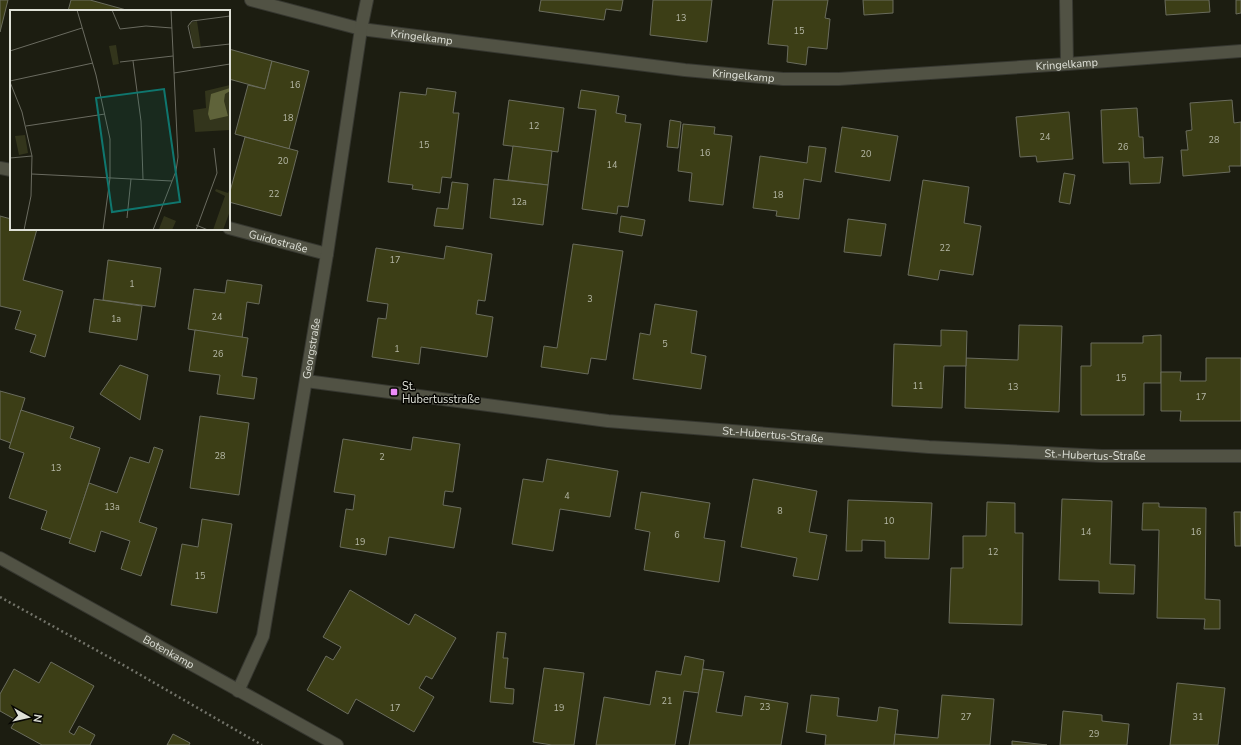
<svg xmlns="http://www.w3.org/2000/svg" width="1241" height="745" font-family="'Nunito Sans',sans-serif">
<rect width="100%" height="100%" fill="#1c1d11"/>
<!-- building -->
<g fill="#3c3e16" stroke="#6a6c5d">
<path d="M0,0H8L0,32Z"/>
<path d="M71,0H90L130,11H68Z"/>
<path d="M541,0H623L621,11L606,9L604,20L539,11Z"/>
<path d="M653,0H712L707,42L650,35Z"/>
<path d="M773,0H828L825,18L830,19L827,49L808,47L806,65L787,62L788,46L768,44Z"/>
<path d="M863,0H893V13L864,15Z"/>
<path d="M1165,0H1209L1210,12L1166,15Z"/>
<path d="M1236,0H1241V13L1236,14Z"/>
<path d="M229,49L272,61L265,89L229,79Z"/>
<path d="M272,61L309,71L289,149L235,134L248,85L265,89Z"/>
<path d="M427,88L456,92L453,113H459L451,178L442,177L440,193L412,189L413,185L388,182L400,92L426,95Z"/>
<path d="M581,90L619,96L616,113L626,115L625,122L641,124L628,207L618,206L617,214L582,209L596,110L578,108Z"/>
<path d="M509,100L564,108L558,152L503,145Z"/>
<path d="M1232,100L1234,123L1241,122V166H1229L1230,172L1183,176L1181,150H1188L1186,131L1192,130L1190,103Z"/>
<path d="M1137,108L1139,137H1143L1144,158L1163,157L1160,183L1130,184L1129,162L1103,163L1101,110Z"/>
<path d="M1069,112L1073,159L1037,162L1036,156L1020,157L1016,117Z"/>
<path d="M670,120L681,122L678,148L667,147Z"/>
<path d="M683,124L715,127L714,134L732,136L723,205L689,201L692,173L678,171Z"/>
<path d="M842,127L898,136L890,181L835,172Z"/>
<path d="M245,137L298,151L281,216L229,202V195Z"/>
<path d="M513,146L552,151L548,185L508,180Z"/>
<path d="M809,146L826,148L821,182L804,179L799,219L776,216L777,211L753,208L760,156L807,163Z"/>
<path d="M1064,173L1075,175L1070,204L1059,202Z"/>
<path d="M494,179L548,185L543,225L490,218Z"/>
<path d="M923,180L969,187L964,223L981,226L973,275L940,270L938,280L908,275Z"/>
<path d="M452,182L468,184L463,229L434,226L437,208L448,209Z"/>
<path d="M0,216L11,219V229H37L23,280L63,291L45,357L30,352L36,335L15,329L21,311L0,306Z"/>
<path d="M621,216L645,220L642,236L619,232Z"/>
<path d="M848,219L886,224L881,256L844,252Z"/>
<path d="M573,244L623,251L606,360L591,358L588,374L541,367L544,346L557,348Z"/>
<path d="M446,246L492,254L485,301L478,300L476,314L493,317L487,357L421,347L419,364L372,357L378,318L386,319L388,304L367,301L376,248L444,259Z"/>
<path d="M108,260L161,268L155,307L103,300Z"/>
<path d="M227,280L262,285L259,304L247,302L242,338L188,329L194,289L225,293Z"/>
<path d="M94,299L142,306L137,340L89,332Z"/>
<path d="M655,304L697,311L691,353L706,356L701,389L633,379L640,333L650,335Z"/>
<path d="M1019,325L1062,326L1059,412L965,408L966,358L1018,360Z"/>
<path d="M195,330L248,338L242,376L257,378L254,399L217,394L220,375L189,371Z"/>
<path d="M941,330L967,331L966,366H944L942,408L892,406L894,344L941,346Z"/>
<path d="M1161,335V383H1144V415H1081V366H1091V343H1143V336Z"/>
<path d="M1206,358H1241V421H1180L1181,411H1161V372H1181L1180,381H1206Z"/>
<path d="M120,365L148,375L140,420L100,394Z"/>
<path d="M0,391L25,398L11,443L0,439Z"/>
<path d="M21,410L74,427L70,438L100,448L71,539L41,529L47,511L9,498L24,453L9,448Z"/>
<path d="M200,416L249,423L239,495L190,488Z"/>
<path d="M413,437L460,444L453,492L445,491L443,505L461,508L454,548L389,537L386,555L340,547L346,509L353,510L355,495L334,492L343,439L411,450Z"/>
<path d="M154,447L163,450L139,522L157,528L141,576L121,569L130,541L101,531L95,552L69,543L89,483L117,493L130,457L149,463Z"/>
<path d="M547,459L618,471L610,517L560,509L553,551L512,544L523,479L543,482Z"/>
<path d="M753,479L817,491L809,532L827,535L818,580L793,576L797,558L741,547Z"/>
<path d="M641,492L710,503L704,538L725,541L719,582L644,570L650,532L635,529Z"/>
<path d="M1062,499L1112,501L1110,564L1135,565L1134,594L1099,593V581L1059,580Z"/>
<path d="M848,500L932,503L929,559L885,558V541L862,540V551H846Z"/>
<path d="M987,502L1015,503V533H1023L1022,625L949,623L951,568H963V536H986Z"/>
<path d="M1143,503H1159V507L1206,508L1205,599L1220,600V629H1204L1205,619L1157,618L1159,530H1142Z"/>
<path d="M1234,512H1241V546H1235Z"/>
<path d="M202,519L232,524L217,613L171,605L182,544L198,547Z"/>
<path d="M350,590L409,625L415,614L456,638L432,679L426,676L419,688L434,697L414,732L356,699L348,714L307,690L326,656L333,660L341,647L323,637Z"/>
<path d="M497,632L506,633L503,658H508L505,688L514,689L513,704L490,702Z"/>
<path d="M685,656L704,660L699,693L684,691L675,745H596L604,697L650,705L656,671L681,675Z"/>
<path d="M51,662L94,686L69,732L74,735L79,726L95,735L90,745H42L11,728L16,720L0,711V694L14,669L39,683Z"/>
<path d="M544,668L584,673L574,745H552L533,742Z"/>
<path d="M703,669L724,672L716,712L742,716L745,696L788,703L781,745H689Z"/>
<path d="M1177,683L1225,688L1218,745H1170Z"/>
<path d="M811,695L839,698L837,716L877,721L879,707L898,710L894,745H825L826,735L806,732Z"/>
<path d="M942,695L994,699L990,745H894L895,734L938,738Z"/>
<path d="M1063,711L1102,715V721L1129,724L1127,745H1060Z"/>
<path d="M173,734L190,743L189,745H167Z"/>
<path d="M1012,741L1047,745H1012Z"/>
</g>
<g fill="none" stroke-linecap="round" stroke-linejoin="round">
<!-- street casing -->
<g stroke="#363730" stroke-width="14">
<g id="street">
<path id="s1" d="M251,0L361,29L685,70L783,79H839L1067,64L1241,51"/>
<path d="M1066,0L1067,64"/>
<path d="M0,168L11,170"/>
<path id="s2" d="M229,228L327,254"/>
<path id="s3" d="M306,381L608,421L929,447L1102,456H1241"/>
<path id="s4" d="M238,691L263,636L327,254L361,29L367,0"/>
</g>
</g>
<!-- secondary casing -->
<g stroke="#363730" stroke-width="14">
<g id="secondary">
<path id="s5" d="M0,558L337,745"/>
</g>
</g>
<!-- path -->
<path stroke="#727369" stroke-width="2.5" stroke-dasharray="2 3" stroke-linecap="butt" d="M0,597L125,666L262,745"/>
<!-- street -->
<use href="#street" stroke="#515244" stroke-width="12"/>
<!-- secondary -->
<use href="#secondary" stroke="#515244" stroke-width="12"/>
</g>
<!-- markers -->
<rect fill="#ed8cfa" stroke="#070703" stroke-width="1.5" x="390" y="388" width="8" height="8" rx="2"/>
<g text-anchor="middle" stroke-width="3" stroke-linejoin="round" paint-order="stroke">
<!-- number labels -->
<g font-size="9" fill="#b6b8a7">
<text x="681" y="21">13</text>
<text x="799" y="34">15</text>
<text x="295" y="88">16</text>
<text x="288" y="121">18</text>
<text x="534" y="129">12</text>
<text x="1045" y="140">24</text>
<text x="1214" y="143">28</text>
<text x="424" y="148">15</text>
<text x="1123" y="150">26</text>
<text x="705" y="156">16</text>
<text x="866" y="157">20</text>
<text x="283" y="164">20</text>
<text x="612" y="168">14</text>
<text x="274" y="197">22</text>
<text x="778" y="198">18</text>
<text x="519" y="205">12a</text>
<text x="945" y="251">22</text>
<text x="395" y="263">17</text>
<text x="132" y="287">1</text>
<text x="590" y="302">3</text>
<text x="217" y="320">24</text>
<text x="116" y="322">1a</text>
<text x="665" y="347">5</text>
<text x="397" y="352">1</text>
<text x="218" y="357">26</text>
<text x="1121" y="381">15</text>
<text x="918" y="389">11</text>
<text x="1013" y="390">13</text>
<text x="1201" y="400">17</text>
<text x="220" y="459">28</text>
<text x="382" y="460">2</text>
<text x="56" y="471">13</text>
<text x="567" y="499">4</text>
<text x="112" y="510">13a</text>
<text x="780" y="514">8</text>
<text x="889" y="524">10</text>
<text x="1086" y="535">14</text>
<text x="1196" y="535">16</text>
<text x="677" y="538">6</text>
<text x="360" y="545">19</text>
<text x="993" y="555">12</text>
<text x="200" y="579">15</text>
<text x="667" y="704">21</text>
<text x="765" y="710">23</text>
<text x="395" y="711">17</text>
<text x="559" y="711">19</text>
<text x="966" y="720">27</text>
<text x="1198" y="720">31</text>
<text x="1094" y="737">29</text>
</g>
<!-- street labels -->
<g font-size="11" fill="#dee0d7" stroke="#070703">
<text dy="4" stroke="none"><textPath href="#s1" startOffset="175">Kringelkamp</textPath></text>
<text dy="4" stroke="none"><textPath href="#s1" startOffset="823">Kringelkamp</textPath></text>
<text dy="4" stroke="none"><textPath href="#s1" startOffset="499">Kringelkamp</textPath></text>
<text dy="4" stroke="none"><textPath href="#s2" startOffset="51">Guidostraße</textPath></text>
<text dy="4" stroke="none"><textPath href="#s4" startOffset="352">Georgstraße</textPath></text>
<text dy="4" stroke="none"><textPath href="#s3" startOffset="470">St.-Hubertus-Straße</textPath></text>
<text dy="4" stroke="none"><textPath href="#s3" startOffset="793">St.-Hubertus-Straße</textPath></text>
<text dy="4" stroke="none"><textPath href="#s5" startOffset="193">Botenkamp</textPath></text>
</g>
<!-- poi labels -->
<g font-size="11" fill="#dee0d7" stroke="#070703" text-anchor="start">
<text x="402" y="390">St.<tspan x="402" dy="13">Hubertusstraße</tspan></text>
</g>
</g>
<!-- overview -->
<g transform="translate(10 10)">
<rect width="220" height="220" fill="#1c1d11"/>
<path d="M187,11L191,38H183L179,13ZM106,35L109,54L103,55L99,36ZM220,75V120L185,122L183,100L196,98L195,81ZM15,125L18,143L9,145L5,126ZM220,178V201L213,220H203L215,186L205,181L206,179L218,183ZM154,206L166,211L162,220L149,219Z" fill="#33351c"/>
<path d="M220,78V81L215,84L214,91L218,106L200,110L198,104L201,84Z" fill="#5f633a"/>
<path fill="none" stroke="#6a6b60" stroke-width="1" d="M67,0L86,65L100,129V168L93,220M102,0L110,19L136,16L162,18M220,6L182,11L178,16L183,38L220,34M0,41L72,18M123,51L131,111L133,169M110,52L163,46M164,63L220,54M0,71L83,53M0,72L12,102L22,146L21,186L14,220M16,116L95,104M0,148L22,146M22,164L162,171M117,208L121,169M186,215L198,220M143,220L166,161L168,147L161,0M186,220L207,163L204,138"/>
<path fill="#0f766e" fill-opacity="0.15" stroke="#0f766e" stroke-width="2" d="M154,79L170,192L102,202L86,88Z"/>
<rect width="220" height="220" fill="none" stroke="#dee0d7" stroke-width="2"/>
</g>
<!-- north arrow -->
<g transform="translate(28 717) rotate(98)" stroke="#070703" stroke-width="3" paint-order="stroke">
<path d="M0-3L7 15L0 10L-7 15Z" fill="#dee0d7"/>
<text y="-6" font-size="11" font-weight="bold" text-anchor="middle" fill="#dee0d7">N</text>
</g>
</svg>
